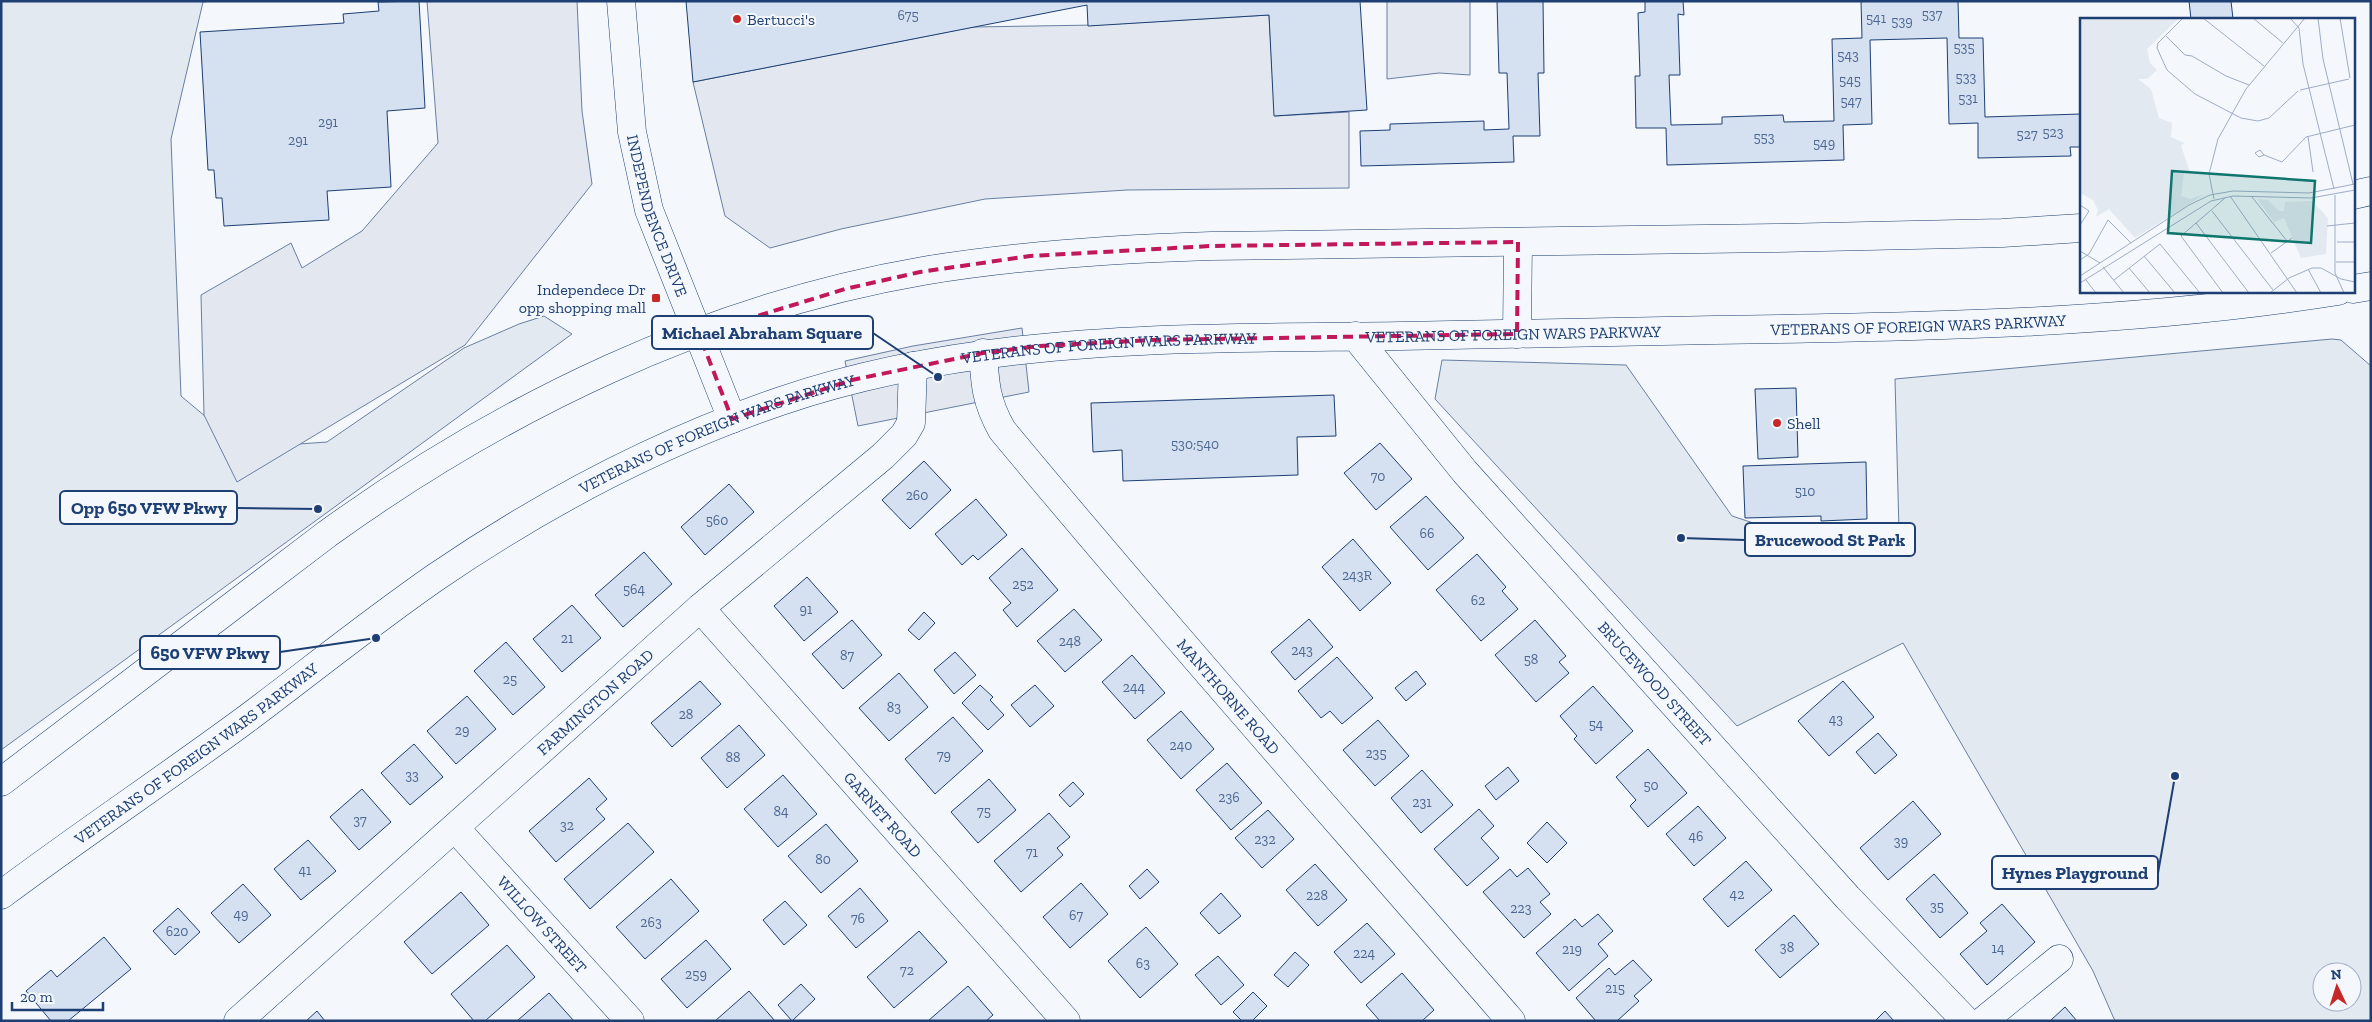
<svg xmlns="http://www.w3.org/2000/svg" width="2372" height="1022" font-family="'Zilla Slab',serif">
<rect width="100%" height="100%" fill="#f4f7fb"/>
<!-- green -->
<g fill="#e3e9f0" stroke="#687fa3" fill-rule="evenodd">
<path d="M1,1H212L203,2L171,139L181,396L243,448L327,442L464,348L519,324L544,316L572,334L1,750Z"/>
<path d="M2332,339L2341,340L2371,366V1021H2115L2093,971L1903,643L1737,726L1435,399L1442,360L1626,365L1732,516L1818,544L1899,531L1895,379ZM2322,972H2352V1002H2322Z"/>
</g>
<!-- parking -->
<g fill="#e3e8f0" stroke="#687fa3">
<path d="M427,1H577L582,111L592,184L465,345L237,482L204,415L201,295L291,243L302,268L362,231L438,143Z"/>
<path d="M1387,1H1470V75L1439,73L1387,79Z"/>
<path d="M1269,15L1275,116L1349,112V188L1127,190L985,199L841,229L770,248L725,216L693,82L973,27L1096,25Z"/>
<path d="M1022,328L1029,392L858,426L845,361L913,346Z"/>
</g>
<!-- building -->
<g fill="#d5e0f0" stroke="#1d3f73">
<path d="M419,1L425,108L387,111L391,187L327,191L329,220L224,226L222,198H216L214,170H208L200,32L344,23L343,14L379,11L378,2Z"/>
<path d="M686,1H1360L1367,110L1274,116L1269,15L1088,26L1087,5L693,82Z"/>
<path d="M1497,1H1543L1544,73H1538L1540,136H1513L1514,162L1361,166L1360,131L1390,130V124L1484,121V130L1509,129L1507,73H1499Z"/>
<path d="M1645,1H1683L1684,15L1678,14L1680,75H1669L1671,125L1722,124V117L1783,115L1784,122L1834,121L1832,39L1862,38L1861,1H1958L1959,38H1983L1985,117L2081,114V147H2070L2071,156L1978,158V123L1949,124L1947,38L1870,40L1872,124L1843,125L1844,160L1667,165L1666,128H1636L1635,76H1640L1638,13L1645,12Z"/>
<path d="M2189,1H2231L2233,19H2191Z"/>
<path d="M1796,388L1798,457L1758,459L1755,389Z"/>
<path d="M1334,395L1336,436L1297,437L1298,475L1123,481L1122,450L1093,452L1091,403Z"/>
<path d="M1380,443L1412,479L1376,510L1344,473Z"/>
<path d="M924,461L951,490L910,529L882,500Z"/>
<path d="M1866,462L1867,519L1821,521V516L1745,518L1743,466Z"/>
<path d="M729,484L754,512L705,555L681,527Z"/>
<path d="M1426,496L1464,538L1428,570L1390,527Z"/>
<path d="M976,499L1007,535L978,560L973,555L962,565L935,534Z"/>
<path d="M1353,539L1391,583L1360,611L1322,567Z"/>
<path d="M1022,548L1058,590L1017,627L1003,610L1011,603L989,578Z"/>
<path d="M644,552L672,584L623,627L595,595Z"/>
<path d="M1477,554L1506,587L1502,591L1518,609L1481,641L1436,590Z"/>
<path d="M807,577L838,612L804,641L774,606Z"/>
<path d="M572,605L601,638L562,672L533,639Z"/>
<path d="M1074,609L1102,640L1065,672L1037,641Z"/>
<path d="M924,612L935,623L919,640L908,630Z"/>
<path d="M1309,619L1333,647L1295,680L1271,652Z"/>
<path d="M852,620L882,655L843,689L812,654Z"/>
<path d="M1535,620L1566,656L1559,662L1569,673L1536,702L1495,655Z"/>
<path d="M506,642L545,687L513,715L474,671Z"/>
<path d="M955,652L976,675L954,694L934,670Z"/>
<path d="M1132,655L1165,693L1135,719L1102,682Z"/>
<path d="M1337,657L1373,698L1342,724L1330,711L1321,718L1298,691Z"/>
<path d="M1416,671L1426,684L1406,701L1395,688Z"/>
<path d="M899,673L928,707L889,741L859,708Z"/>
<path d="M700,681L721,704L672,747L651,723Z"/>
<path d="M1843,681L1874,717L1829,756L1798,721Z"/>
<path d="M980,685L993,697L990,700L1004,715L988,730L962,703Z"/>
<path d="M1035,685L1054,706L1030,727L1011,705Z"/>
<path d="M1593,686L1633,731L1596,764L1574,739L1577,736L1560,716Z"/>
<path d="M467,696L496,729L456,764L427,731Z"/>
<path d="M1181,711L1214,749L1181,779L1147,740Z"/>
<path d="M953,717L983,751L935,794L905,759Z"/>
<path d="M1378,720L1409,756L1375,786L1343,750Z"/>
<path d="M739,725L765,755L727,788L701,758Z"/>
<path d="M1878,733L1897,755L1875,774L1856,752Z"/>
<path d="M414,744L443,777L410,805L381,773Z"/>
<path d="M1648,749L1687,793L1648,827L1630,806L1636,800L1616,777Z"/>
<path d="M1227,763L1262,803L1231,830L1196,790Z"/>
<path d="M1508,767L1519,781L1496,800L1485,786Z"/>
<path d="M1422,770L1453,805L1421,833L1391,798Z"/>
<path d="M783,775L817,814L778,847L744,809Z"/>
<path d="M589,778L607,799L596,809L605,819L556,862L529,831Z"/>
<path d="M989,779L1016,810L978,843L951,812Z"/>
<path d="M1073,782L1084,794L1070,807L1059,795Z"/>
<path d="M362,789L391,822L359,850L330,817Z"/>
<path d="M1913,801L1941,834L1888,880L1860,848Z"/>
<path d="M1698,806L1726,838L1694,866L1666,834Z"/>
<path d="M1479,809L1494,826L1481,838L1499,858L1467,886L1434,849Z"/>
<path d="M1268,810L1294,839L1262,868L1235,838Z"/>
<path d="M1049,813L1070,837L1057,848L1063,855L1021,892L994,861Z"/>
<path d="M1547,822L1567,843L1547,863L1527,843Z"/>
<path d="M628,823L654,852L590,909L564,879Z"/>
<path d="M826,824L858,861L821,893L788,856Z"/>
<path d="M308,840L336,871L301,900L274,869Z"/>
<path d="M1746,861L1772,890L1728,927L1703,899Z"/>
<path d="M1315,864L1347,900L1318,926L1286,890Z"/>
<path d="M1528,868L1550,894L1540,902L1551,914L1524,938L1483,892L1510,869L1517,877Z"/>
<path d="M1147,869L1159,882L1140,899L1129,886Z"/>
<path d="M1934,874L1968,913L1940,938L1906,899Z"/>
<path d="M671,879L699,911L645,959L616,927Z"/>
<path d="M1081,883L1108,914L1070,948L1043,917Z"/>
<path d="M243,884L271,915L239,943L211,913Z"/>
<path d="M860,888L888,921L856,948L828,916Z"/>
<path d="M461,892L489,925L432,974L404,942Z"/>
<path d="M1221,893L1241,916L1219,934L1200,913Z"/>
<path d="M785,901L807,925L784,945L763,920Z"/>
<path d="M2002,904L2035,942L1987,985L1960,954L1987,931L1980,923Z"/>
<path d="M178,908L200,932L175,955L153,931Z"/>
<path d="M1598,914L1613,931L1598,944L1608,956L1569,991L1536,953L1575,919L1582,927Z"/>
<path d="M1794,915L1819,944L1780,978L1755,950Z"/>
<path d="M1367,923L1395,954L1361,983L1334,952Z"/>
<path d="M1146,927L1178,964L1140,998L1108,961Z"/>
<path d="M919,931L947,962L894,1008L867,977Z"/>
<path d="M104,937L131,969L68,1021H51L26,991L51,970L57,977Z"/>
<path d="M706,940L731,969L687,1008L661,979Z"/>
<path d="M507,945L535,977L485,1021H474L451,994Z"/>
<path d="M1295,952L1309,965L1288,987L1274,975Z"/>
<path d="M1218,956L1244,985L1221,1005L1195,975Z"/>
<path d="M1633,960L1652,980L1634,996L1639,1001L1617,1021H1596L1576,998L1609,968L1615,975Z"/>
<path d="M1402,973L1434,1010L1422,1021H1380L1366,1005Z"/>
<path d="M801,984L815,999L792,1021L778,1005Z"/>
<path d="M968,986L993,1015L986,1021H928Z"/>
<path d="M749,991L775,1021H715Z"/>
<path d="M1253,992L1267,1006L1252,1021H1242L1233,1012Z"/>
<path d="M549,993L574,1021H517Z"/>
<path d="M2065,1007L2077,1021H2050Z"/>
<path d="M317,1011L325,1021H306Z"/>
<path d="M1885,1011L1894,1021H1875Z"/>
</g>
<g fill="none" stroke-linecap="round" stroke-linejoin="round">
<!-- minor casing -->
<g stroke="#1d3f73" stroke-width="29">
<g id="minor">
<path id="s1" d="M1355,336L1465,472L1848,898L1966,1021"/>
<path id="s2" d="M983,353C985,384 986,402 1002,430C1168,630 1341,824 1511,1021"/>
<path id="s3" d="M700,608L1066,1021"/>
<path id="s4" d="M455,828L630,1021"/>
<path id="s5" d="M238,1021L700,608L883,456L904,435L911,423L913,366"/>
<path d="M1983,1021L2059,959"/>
</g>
</g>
<!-- secondary casing -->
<g stroke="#1d3f73" stroke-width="29">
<g id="secondary">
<path id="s6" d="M621,1L632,132L649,210L732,419"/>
</g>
</g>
<!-- trunk casing -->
<g stroke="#1d3f73" stroke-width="29">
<g id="trunk">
<path d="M2353,195L2371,191"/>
<path d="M2353,289L2371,286"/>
<path d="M1517,334L1518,242"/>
<path d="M1,782L327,534C503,407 707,308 923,271C1018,255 1115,249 1211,246L1775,238L2002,233L2081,228"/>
<path id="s7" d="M1,895C81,835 165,779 245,720C309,672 371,622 436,577C543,504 658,443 781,401C981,333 1192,339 1401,336C1505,334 1609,332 1714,330C1923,327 2131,324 2338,291"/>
</g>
</g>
<!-- minor -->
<use href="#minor" stroke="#f4f7fb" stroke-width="28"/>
<!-- secondary -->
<use href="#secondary" stroke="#f4f7fb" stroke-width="28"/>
<!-- trunk -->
<use href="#trunk" stroke="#f4f7fb" stroke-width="28"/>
</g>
<!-- marked area -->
<path fill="none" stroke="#c2185b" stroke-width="4" stroke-dasharray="10 6" stroke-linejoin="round" d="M1518,242L1517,334L1152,340L1040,346L983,353L852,380L732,419L699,334L845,289L920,272L1030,256L1211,246Z"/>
<!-- markers -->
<g fill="#c62828" stroke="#f4f7fb" stroke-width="2">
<circle cx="737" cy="19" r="5"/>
<rect x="651" y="293" width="10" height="10" rx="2.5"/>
<circle cx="1777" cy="423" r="5"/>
</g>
<g text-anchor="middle" stroke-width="4" stroke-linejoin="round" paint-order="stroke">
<!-- number labels -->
<g font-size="14" fill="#4b6792">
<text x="1932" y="19">537</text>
<text x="908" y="20">675</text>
<text x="1876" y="23">541</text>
<text x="1902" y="26">539</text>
<text x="1964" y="52">535</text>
<text x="1848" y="60">543</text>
<text x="1966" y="82">533</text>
<text x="1850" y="85">545</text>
<text x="1968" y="103">531</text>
<text x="1851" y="106">547</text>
<text x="328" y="127">291</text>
<text x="2053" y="137">523</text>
<text x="2027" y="139">527</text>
<text x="1764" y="142">553</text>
<text x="298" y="145">291</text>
<text x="1824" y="148">549</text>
<text x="1195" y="449">530;540</text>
<text x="1378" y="481">70</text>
<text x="1805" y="496">510</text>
<text x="917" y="500">260</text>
<text x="717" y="525">560</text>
<text x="1427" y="538">66</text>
<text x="1357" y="580">243R</text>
<text x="1023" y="589">252</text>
<text x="634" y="594">564</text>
<text x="1478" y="605">62</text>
<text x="806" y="614">91</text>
<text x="567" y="643">21</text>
<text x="1070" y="646">248</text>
<text x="1302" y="655">243</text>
<text x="847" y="660">87</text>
<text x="1531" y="664">58</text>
<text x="510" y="684">25</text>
<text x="1134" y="692">244</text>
<text x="894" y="712">83</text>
<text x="686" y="719">28</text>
<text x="1836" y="724">43</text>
<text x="1596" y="729">54</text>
<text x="462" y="735">29</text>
<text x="1181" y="750">240</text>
<text x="1376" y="758">235</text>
<text x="944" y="760">79</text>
<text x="733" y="762">88</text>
<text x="412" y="780">33</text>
<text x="1651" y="790">50</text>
<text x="1229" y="802">236</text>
<text x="1422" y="807">231</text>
<text x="781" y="816">84</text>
<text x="984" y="816">75</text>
<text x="360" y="825">37</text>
<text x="567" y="830">32</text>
<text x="1696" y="841">46</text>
<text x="1265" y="844">232</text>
<text x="1901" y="846">39</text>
<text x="1032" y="857">71</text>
<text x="823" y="864">80</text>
<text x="305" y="875">41</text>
<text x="1737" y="899">42</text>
<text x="1317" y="900">228</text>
<text x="1937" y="911">35</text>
<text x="1521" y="913">223</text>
<text x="241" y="919">49</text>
<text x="1076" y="920">67</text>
<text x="858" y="923">76</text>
<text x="651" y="927">263</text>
<text x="177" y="936">620</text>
<text x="1787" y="952">38</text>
<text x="1998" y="953">14</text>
<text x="1572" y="954">219</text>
<text x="1364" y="958">224</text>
<text x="1143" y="968">63</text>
<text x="907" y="975">72</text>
<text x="696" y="979">259</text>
<text x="1615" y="993">215</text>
</g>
<!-- poi labels -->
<g font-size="16" fill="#1d3f73" stroke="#f4f7fb" text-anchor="start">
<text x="747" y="25">Bertucci's</text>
<text x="646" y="295" text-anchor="end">Independece Dr<tspan x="646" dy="18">opp shopping mall</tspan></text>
<text x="1787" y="429">Shell</text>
</g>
<!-- street labels -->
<g font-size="16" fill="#1d3f73" stroke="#f4f7fb">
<text dy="6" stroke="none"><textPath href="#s6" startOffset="219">INDEPENDENCE DRIVE</textPath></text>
<text dy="6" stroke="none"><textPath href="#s7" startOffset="2071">VETERANS OF FOREIGN WARS PARKWAY</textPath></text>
<text dy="6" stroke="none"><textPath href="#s7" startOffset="1666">VETERANS OF FOREIGN WARS PARKWAY</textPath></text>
<text dy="6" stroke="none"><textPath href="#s7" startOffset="1261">VETERANS OF FOREIGN WARS PARKWAY</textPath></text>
<text dy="6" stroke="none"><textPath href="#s7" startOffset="856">VETERANS OF FOREIGN WARS PARKWAY</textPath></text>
<text dy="6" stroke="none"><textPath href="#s1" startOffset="459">BRUCEWOOD STREET</textPath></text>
<text dy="6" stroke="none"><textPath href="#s2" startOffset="430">MANTHORNE ROAD</textPath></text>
<text dy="6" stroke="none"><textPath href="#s5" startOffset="479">FARMINGTON ROAD</textPath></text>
<text dy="6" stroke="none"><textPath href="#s7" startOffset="241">VETERANS OF FOREIGN WARS PARKWAY</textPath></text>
<text dy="6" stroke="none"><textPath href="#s3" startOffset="276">GARNET ROAD</textPath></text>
<text dy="6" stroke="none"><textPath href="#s4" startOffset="130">WILLOW STREET</textPath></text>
</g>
</g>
<!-- overview -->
<g transform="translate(2080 18)">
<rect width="275" height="275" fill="#f4f7fb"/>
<path d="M0,0H99L67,31L70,45L77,52L67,61H58L71,71L79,100L92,105L91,119L104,125L101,128L110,154H104L101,178L110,181L125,176L55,220L29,191L16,199L18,192L13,182L0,175ZM177,181L188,182L199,193H204L205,184L232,183L248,200L246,236L221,240L204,200L194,204Z" fill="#e3e9f0"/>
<path fill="none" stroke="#9eadc5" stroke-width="1" d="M103,0L78,25L77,30L87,52L115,76L161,100L178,103L189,100L218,73M123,0L184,48M173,0L203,25M210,0L219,10L223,46L254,171M238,0L243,41L273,166M260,0L270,60M85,17L105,37L112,38L146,58L169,67M220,72L269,61M228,118L233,154M184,137L179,139L175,135L180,132L184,137L202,144L226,119L275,107M255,177V255L264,275M150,178L217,275M172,179L207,223M134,181L129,156L138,121L166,71L225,0M0,187L9,193L0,207M132,193L193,272M116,205L169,275M247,208L275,205M257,224H275M0,233L20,245M191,235L212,220M64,238L95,275M0,242L9,236L28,202L51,225M256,244H275M23,249L44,275M49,250L70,275M228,251L241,275M0,258L109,187L130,177L153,173L229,175L275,166M6,262L16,275M34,262L80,226L120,275M0,265L131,183L153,178L231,180L275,172M143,275L101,218L145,180M190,275L209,260L232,250H241L261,261L275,264"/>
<path fill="#0f766e" fill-opacity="0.15" stroke="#0f766e" stroke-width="2.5" d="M92,153L235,163L231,225L88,215Z"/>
<rect width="275" height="275" fill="none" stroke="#1d3f73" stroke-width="2.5"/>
</g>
<!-- callouts -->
<path fill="none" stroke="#1d3f73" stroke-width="2" d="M938 377L873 333M318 509L237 508M1681 538L1745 540M376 638L280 652M2175 776L2158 873"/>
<g fill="#1d3f73" stroke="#f4f7fb" stroke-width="2">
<circle cx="938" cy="377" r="5"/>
<circle cx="318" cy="509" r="5"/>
<circle cx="1681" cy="538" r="5"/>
<circle cx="376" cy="638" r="5"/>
<circle cx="2175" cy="776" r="5"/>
</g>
<g fill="#f4f7fb" stroke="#1d3f73" stroke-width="2">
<rect x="652" y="316" width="221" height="33" rx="5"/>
<rect x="60" y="491" width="177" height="33" rx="5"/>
<rect x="1745" y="523" width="170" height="33" rx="5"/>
<rect x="140" y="636" width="140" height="33" rx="5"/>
<rect x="1992" y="856" width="166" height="33" rx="5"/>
</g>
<g font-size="18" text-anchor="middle" font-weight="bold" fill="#1d3f73">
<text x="762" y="339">Michael Abraham Square</text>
<text x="149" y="514">Opp 650 VFW Pkwy</text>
<text x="1830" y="546">Brucewood St Park</text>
<text x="210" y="659">650 VFW Pkwy</text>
<text x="2075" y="879">Hynes Playground</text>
</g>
<!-- border -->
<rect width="2372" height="1022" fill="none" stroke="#1d3f73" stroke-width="5"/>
<!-- north arrow -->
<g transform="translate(2337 987) rotate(356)"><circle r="24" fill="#f4f7fb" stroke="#9eadc5"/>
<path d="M0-4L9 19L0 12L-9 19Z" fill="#c62828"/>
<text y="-8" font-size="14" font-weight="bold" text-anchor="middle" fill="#1d3f73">N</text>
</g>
<!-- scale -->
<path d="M12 1002v8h91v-8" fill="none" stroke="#1d3f73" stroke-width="2.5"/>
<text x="20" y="1002" font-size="15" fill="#1d3f73" stroke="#f4f7fb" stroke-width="4" paint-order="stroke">20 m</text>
</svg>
